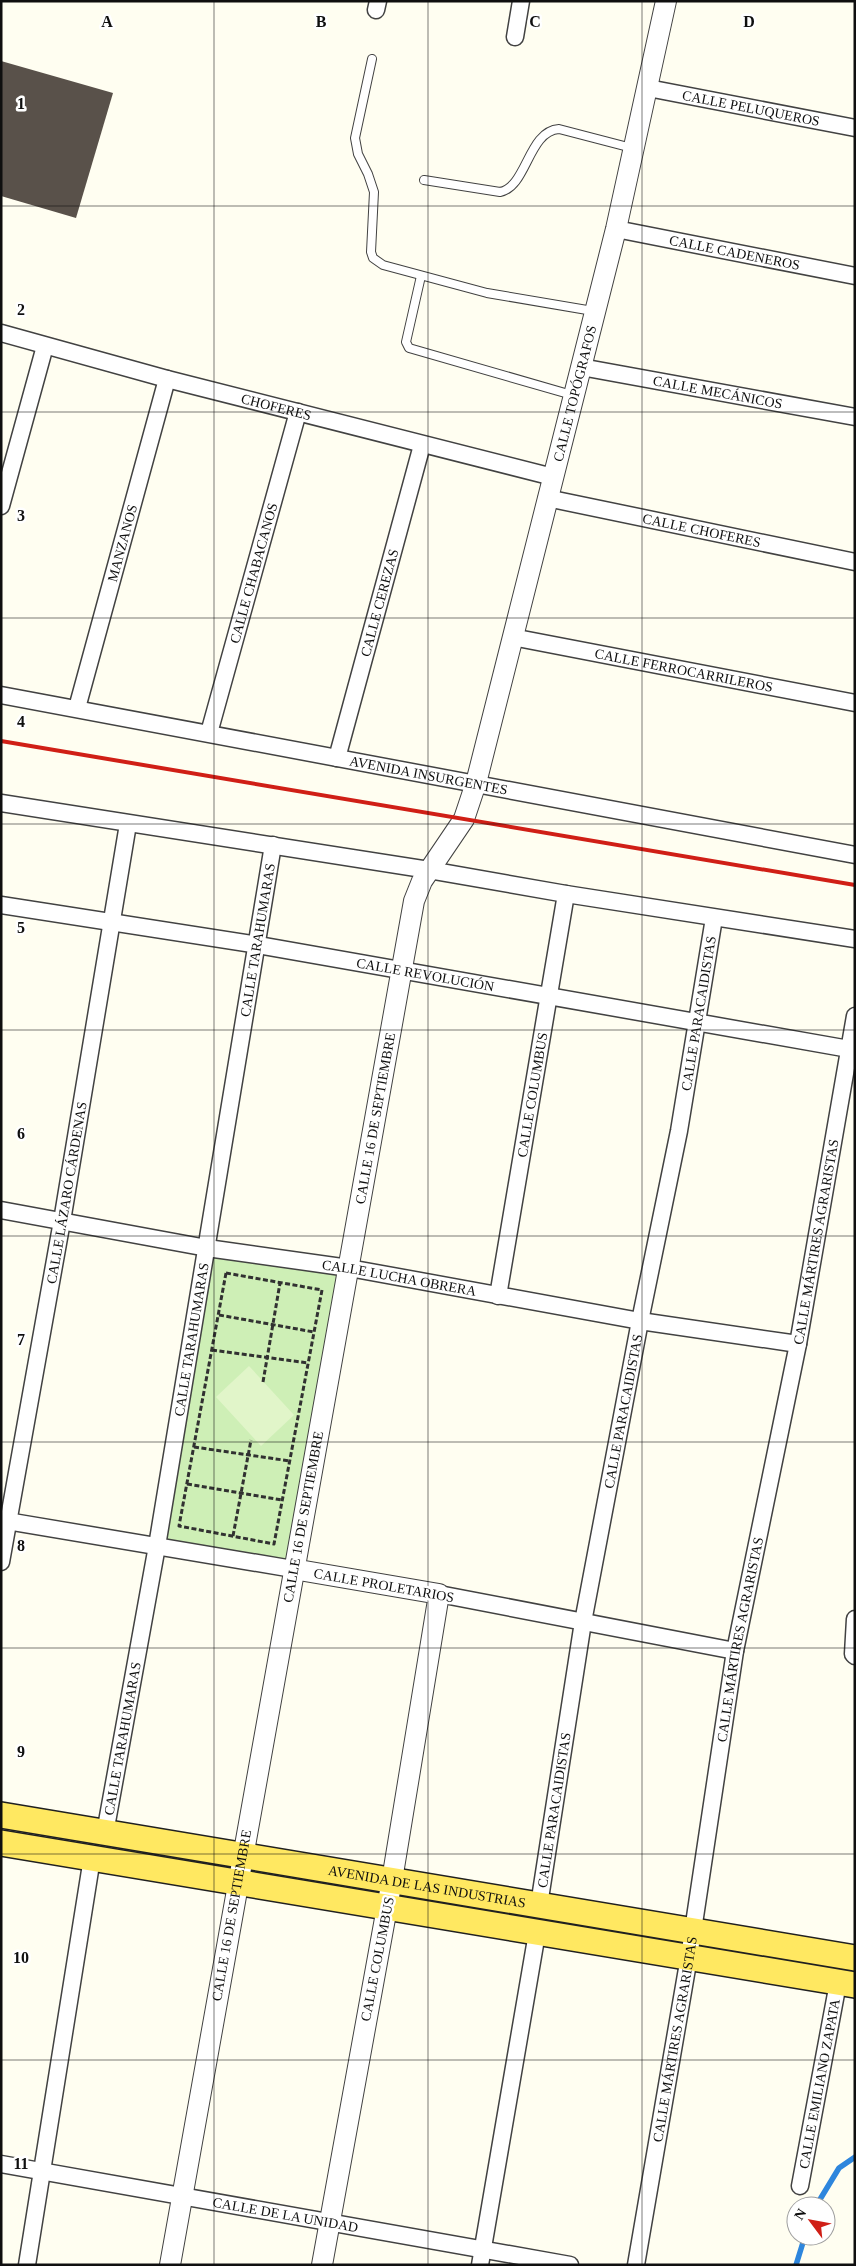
<svg xmlns="http://www.w3.org/2000/svg" width="856" height="2266" font-family="Georgia,serif">
<rect width="100%" height="100%" fill="#fffef1"/>
<!-- green -->
<path fill="#ceefb6" d="M207,1248L349,1268L293,1569L157,1546Z"/>
<!-- pitch -->
<path fill="#e1f5c9" d="M249,1366L294,1415L261,1446L216,1397Z"/>
<g fill="none" stroke-linecap="round" stroke-linejoin="round">
<!-- stream -->
<g stroke="#2e86dd" stroke-width="5.5">
<path d="M816,2206L839,2168L855,2157"/>
<path d="M796,2265L805,2236"/>
</g>
</g>
<!-- building -->
<path fill="#59514a" d="M1,61L113,93L76,218L1,196Z"/>
<g fill="none" stroke-linecap="round" stroke-linejoin="round">
<!-- service casing -->
<g stroke="#424242" stroke-width="10">
<g id="service">
<path d="M372,59L355,138L358,154L368,174L374,192L371,252L373,258L383,265L487,293L593,311"/>
<path d="M424,180L500,192C527,187 528,131 559,129L632,148"/>
<path d="M421,276L406,342L409,348L572,395"/>
</g>
</g>
<!-- minor casing -->
<g stroke="#424242" stroke-width="19">
<g id="minor">
<path d="M376,10L378,1"/>
<path d="M515,37L521,1"/>
<path id="s1" d="M648,88L855,128"/>
<path id="s2" d="M616,229L855,276"/>
<path id="s3" d="M1,333L167,379L553,477"/>
<path id="s4" d="M581,367L855,417"/>
<path id="s5" d="M547,498L855,562"/>
<path d="M1,506L45,346"/>
<path id="s6" d="M512,637L855,703"/>
<path id="s7" d="M1,695L855,855"/>
<path id="s8" d="M77,708L167,379"/>
<path id="s9" d="M209,733L298,412"/>
<path id="s10" d="M337,758L422,445"/>
<path d="M1,803L429,870L566,894L855,939"/>
<path id="s11" d="M1,905L258,945L849,1049"/>
<path id="s12" d="M1,1210L207,1248L349,1268L640,1321L798,1344"/>
<path id="s13" d="M498,1296L566,894"/>
<path d="M1,1520L293,1569"/>
<path id="s14" d="M1,1562L62,1221L128,824"/>
<path d="M439,1594L735,1651"/>
<path d="M855,1619L853,1654L855,1656"/>
<path id="s15" d="M105,1833L157,1546L273,845"/>
<path id="s16" d="M539,1905L583,1622L640,1321L679,1131L714,918"/>
<path id="s17" d="M1,2164L570,2265"/>
<path id="s18" d="M800,2186L838,1983"/>
<path d="M27,2265L92,1858"/>
<path d="M480,2265L537,1933"/>
<path id="s19" d="M636,2265L689,1957L735,1651L798,1344L855,1016"/>
</g>
</g>
<!-- tertiary casing -->
<g stroke="#424242" stroke-width="22">
<g id="tertiary">
<path d="M293,1569L439,1594L392,1880L322,2265"/>
<path id="s20" d="M170,2265C248,1810 333,1356 414,901L422,881L464,819L476,783L616,229L666,1"/>
</g>
</g>
<!-- primary casing -->
<g stroke="#202020" stroke-width="28">
<g id="primary">
<path id="s21" d="M1,1815L855,1958"/>
<path d="M1,1843L855,1985"/>
</g>
</g>
<!-- path -->
<g stroke="#313131" stroke-width="3" stroke-dasharray="5 2.5" stroke-linecap="butt">
<path d="M226,1273L322,1290L274,1544L179,1526Z"/>
<path d="M219,1315L314,1332"/>
<path d="M212,1350L308,1363"/>
<path d="M263,1382L280,1283"/>
<path d="M194,1447L290,1461"/>
<path d="M187,1484L282,1500"/>
<path d="M233,1536L251,1440"/>
</g>
<!-- service -->
<use href="#service" stroke="#fff" stroke-width="8"/>
<!-- minor -->
<use href="#minor" stroke="#fff" stroke-width="16"/>
<!-- tertiary -->
<use href="#tertiary" stroke="#fff" stroke-width="20"/>
<!-- primary -->
<use href="#primary" stroke="#ffe861" stroke-width="25"/>
<!-- rail -->
<path stroke="#d01f16" stroke-width="4" d="M1,741L855,885"/>
</g>
<!-- grid -->
<path fill="none" stroke="#0f0f0f" stroke-width="1" stroke-opacity="0.55" d="M214,1V2265M428,1V2265M642,1V2265M1,206H855M1,412H855M1,618H855M1,824H855M1,1030H855M1,1236H855M1,1442H855M1,1648H855M1,1854H855M1,2060H855"/>
<g text-anchor="middle" stroke-width="5" stroke-linejoin="round" paint-order="stroke">
<!-- street labels -->
<g font-size="14" fill="#0f0f0f" stroke="#fff">
<text dy="5" stroke="none"><textPath href="#s1" startOffset="105">CALLE PELUQUEROS</textPath></text>
<text dy="5" stroke="none"><textPath href="#s2" startOffset="121">CALLE CADENEROS</textPath></text>
<text dy="5" stroke="none"><textPath href="#s4" startOffset="139">CALLE MECÁNICOS</textPath></text>
<text dy="5" stroke="none"><textPath href="#s20" startOffset="1922">CALLE TOPÓGRAFOS</textPath></text>
<text dy="5" stroke="none"><textPath href="#s3" startOffset="285">CHOFERES</textPath></text>
<text dy="5" stroke="none"><textPath href="#s5" startOffset="158">CALLE CHOFERES</textPath></text>
<text dy="5" stroke="none"><textPath href="#s8" startOffset="171">MANZANOS</textPath></text>
<text dy="5" stroke="none"><textPath href="#s9" startOffset="166">CALLE CHABACANOS</textPath></text>
<text dy="5" stroke="none"><textPath href="#s10" startOffset="161">CALLE CEREZAS</textPath></text>
<text dy="5" stroke="none"><textPath href="#s6" startOffset="175">CALLE FERROCARRILEROS</textPath></text>
<text dy="5" stroke="none"><textPath href="#s7" startOffset="435">AVENIDA INSURGENTES</textPath></text>
<text dy="5" stroke="none"><textPath href="#s15" startOffset="906">CALLE TARAHUMARAS</textPath></text>
<text dy="5" stroke="none"><textPath href="#s11" startOffset="430">CALLE REVOLUCIÓN</textPath></text>
<text dy="5" stroke="none"><textPath href="#s16" startOffset="906">CALLE PARACAIDISTAS</textPath></text>
<text dy="5" stroke="none"><textPath href="#s13" startOffset="204">CALLE COLUMBUS</textPath></text>
<text dy="5" stroke="none"><textPath href="#s20" startOffset="1165">CALLE 16 DE SEPTIEMBRE</textPath></text>
<text dy="5" stroke="none"><textPath href="#s14" startOffset="375">CALLE LÁZARO CÁRDENAS</textPath></text>
<text dy="5" stroke="none"><textPath href="#s19" startOffset="1039">CALLE MÁRTIRES AGRARISTAS</textPath></text>
<text dy="5" stroke="none"><textPath href="#s12" startOffset="404">CALLE LUCHA OBRERA</textPath></text>
<text dy="5" stroke="none"><textPath href="#s15" startOffset="501">CALLE TARAHUMARAS</textPath></text>
<text dy="5" stroke="none"><textPath href="#s16" startOffset="501">CALLE PARACAIDISTAS</textPath></text>
<text dy="5" stroke="none"><textPath href="#s20" startOffset="760">CALLE 16 DE SEPTIEMBRE</textPath></text>
<text transform="translate(384 1585) rotate(10)" y="5">CALLE PROLETARIOS</text>
<text dy="5" stroke="none"><textPath href="#s19" startOffset="634">CALLE MÁRTIRES AGRARISTAS</textPath></text>
<text dy="5" stroke="none"><textPath href="#s15" startOffset="96">CALLE TARAHUMARAS</textPath></text>
<text dy="5" stroke="none"><textPath href="#s16" startOffset="96">CALLE PARACAIDISTAS</textPath></text>
<text dy="5" stroke="none"><textPath href="#s21" startOffset="432">AVENIDA DE LAS INDUSTRIAS</textPath></text>
<text dy="5" stroke="none"><textPath href="#s20" startOffset="355">CALLE 16 DE SEPTIEMBRE</textPath></text>
<text transform="translate(377 1959) rotate(-79)" y="5">CALLE COLUMBUS</text>
<text dy="5" stroke="none"><textPath href="#s19" startOffset="229">CALLE MÁRTIRES AGRARISTAS</textPath></text>
<text dy="5" stroke="none"><textPath href="#s18" startOffset="104">CALLE EMILIANO ZAPATA</textPath></text>
<text dy="5" stroke="none"><textPath href="#s17" startOffset="289">CALLE DE LA UNIDAD</textPath></text>
</g>
</g>
<g font-size="16" text-anchor="middle" font-weight="bold" fill="#0f0f0f" stroke="#fff" stroke-width="5" stroke-linejoin="round" paint-order="stroke">
<text x="107" y="27">A</text>
<text x="321" y="27">B</text>
<text x="535" y="27">C</text>
<text x="749" y="27">D</text>
<text x="21" y="109">1</text>
<text x="21" y="315">2</text>
<text x="21" y="521">3</text>
<text x="21" y="727">4</text>
<text x="21" y="933">5</text>
<text x="21" y="1139">6</text>
<text x="21" y="1345">7</text>
<text x="21" y="1551">8</text>
<text x="21" y="1757">9</text>
<text x="21" y="1963">10</text>
<text x="21" y="2169">11</text>
</g>
<!-- border -->
<rect width="856" height="2266" fill="none" stroke="#0f0f0f" stroke-width="5"/>
<!-- north arrow -->
<g transform="translate(811 2221) rotate(302)"><circle r="24" fill="#ffffff" stroke="#9f9f9f"/>
<path d="M0-4L9 19L0 12L-9 19Z" fill="#d01f16"/>
<text y="-8" font-size="14" font-weight="bold" text-anchor="middle" fill="#0f0f0f">N</text>
</g>
</svg>
